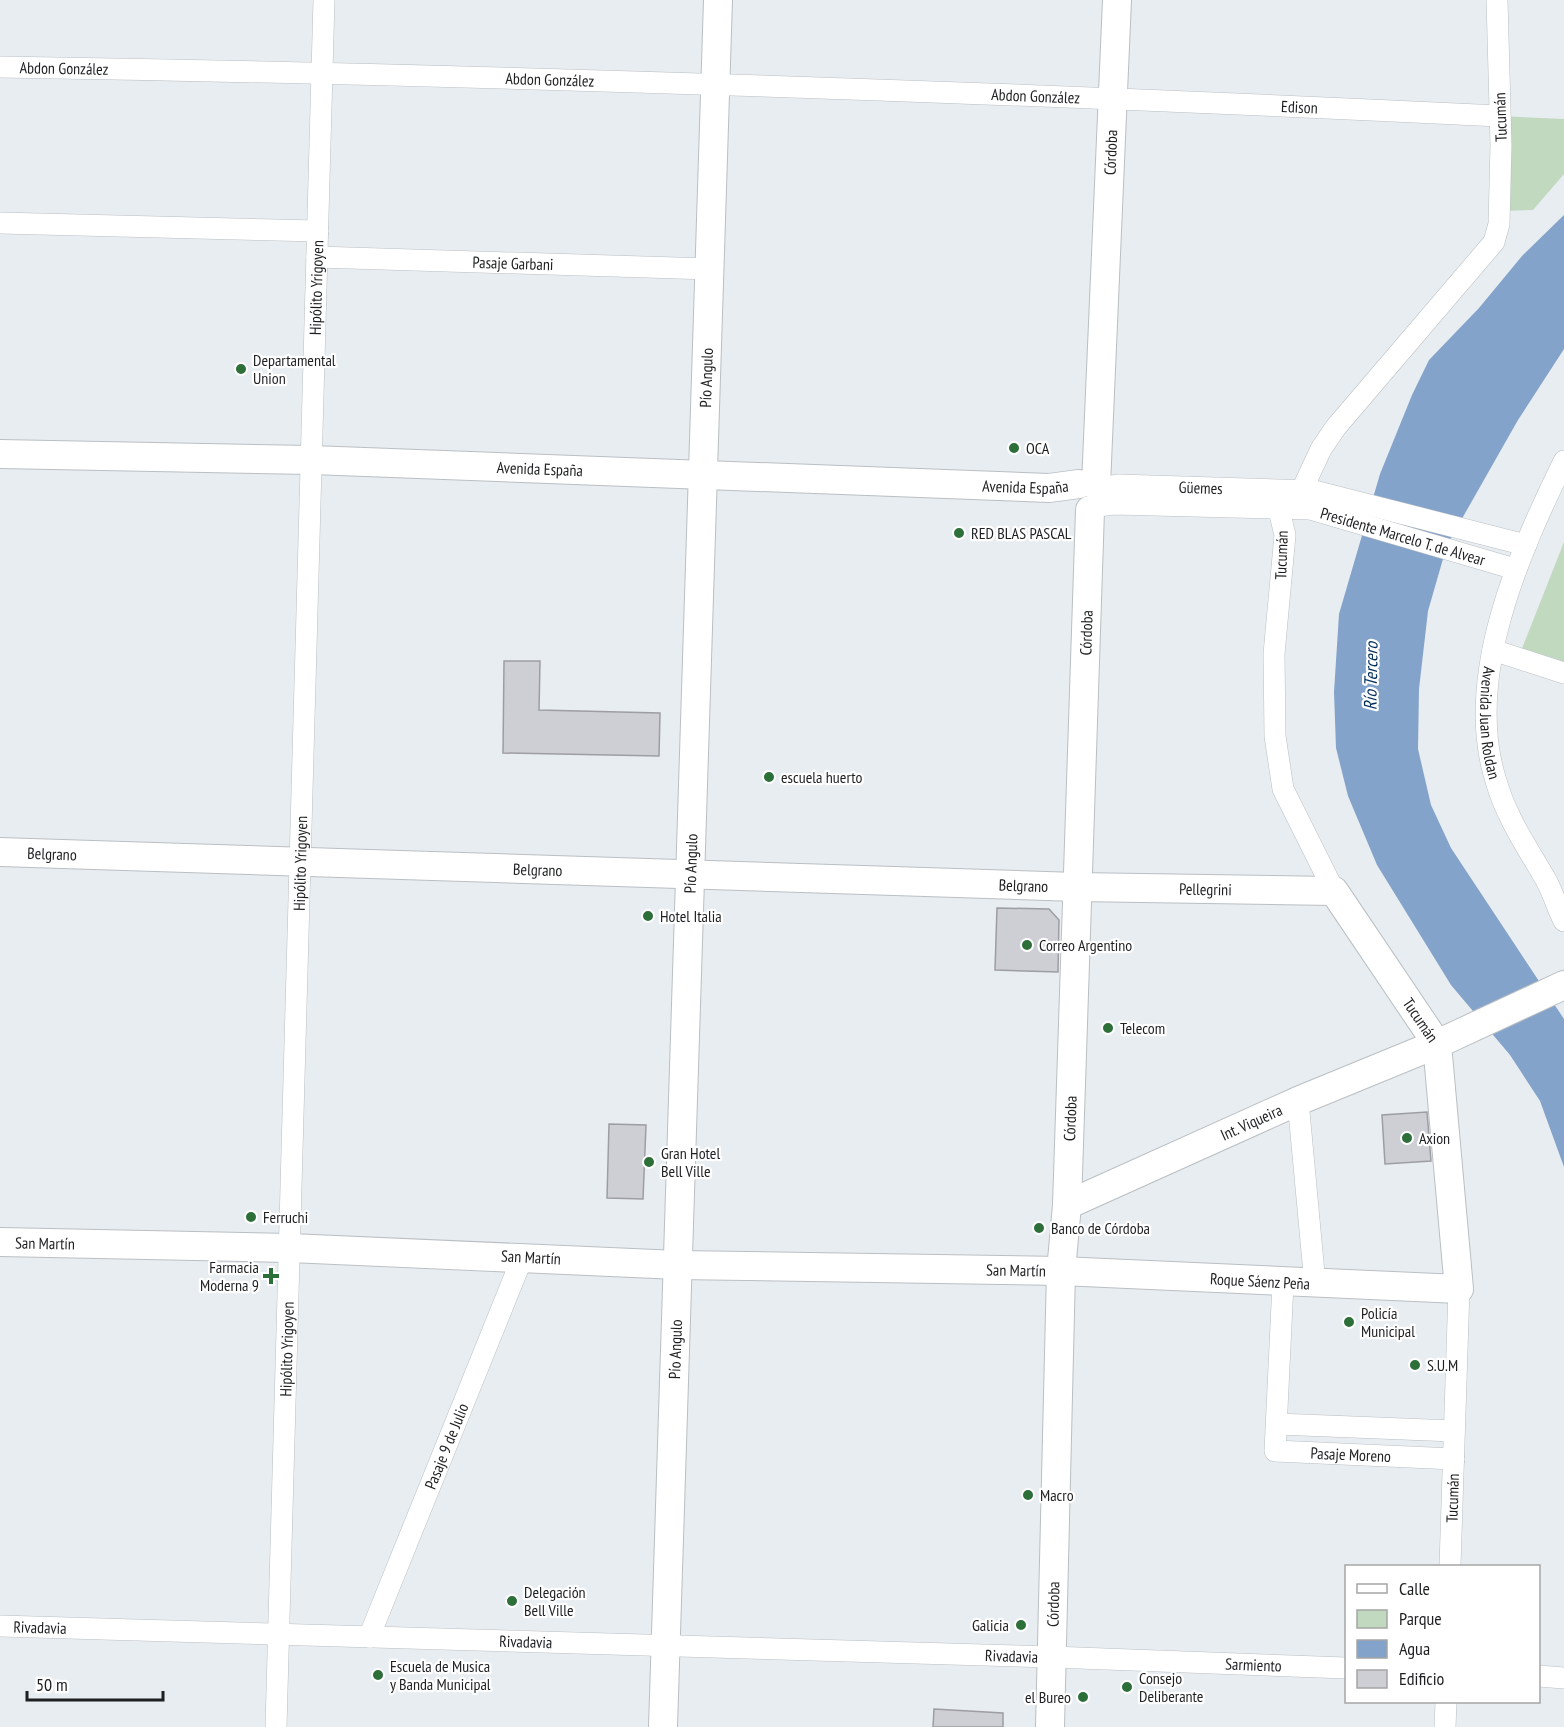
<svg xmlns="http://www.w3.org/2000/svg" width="1564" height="1727" font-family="'PT Sans Narrow',sans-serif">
<rect width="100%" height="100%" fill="#e8edf1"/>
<!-- green -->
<g fill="#c0d9bf">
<path d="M1499,116L1564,119V174L1533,210L1503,211Z"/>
<path d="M1564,542V665L1521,651Z"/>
</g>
<!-- water -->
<path fill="#84a3ca" d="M1564,215V349L1518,420L1447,545L1428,611L1419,689L1418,749L1431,805L1451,848L1564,1019V1167L1540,1101L1510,1055L1451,985L1377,865L1348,796L1336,748L1334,692L1339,614L1380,474L1412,395L1429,360L1479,308L1522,256Z"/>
<!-- building -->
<g fill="#cecfd4" stroke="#9d9ea3" stroke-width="1.5">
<path d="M504,661H540L539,710L660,713L659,756L503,753Z"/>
<path d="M997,908L1049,909L1059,920L1058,972L995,970Z"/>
<path d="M1427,1112L1431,1161L1385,1164L1382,1115Z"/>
<path d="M609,1124L646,1125L643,1199L607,1198Z"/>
<path d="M934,1709L1003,1713V1727H933Z"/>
</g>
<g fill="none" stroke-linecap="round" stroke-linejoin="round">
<!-- street casing -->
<g stroke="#babfc3" stroke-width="22">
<g id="street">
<path id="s1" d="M0,67C500,75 1000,92 1499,116"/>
<path d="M0,223L318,231"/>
<path id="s2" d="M317,257L710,269"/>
<path id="s3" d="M1564,461C1519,553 1463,678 1496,781C1506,816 1525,844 1543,875C1552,888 1556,906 1564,921"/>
<path id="s4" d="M1099,488L1119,485L1314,491L1526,545"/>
<path d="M1302,490L1321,449L1336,427L1494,242L1499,224L1501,145L1497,0"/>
<path id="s5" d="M1098,506L1114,504L1310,509L1515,569"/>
<path d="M1278,506L1285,535L1274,654L1275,736L1283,789L1334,891"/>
<path d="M1493,650L1564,673"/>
<path d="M1298,1101L1315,1284"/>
<path id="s6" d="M1283,1283L1275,1451L1454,1459"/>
<path d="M1277,1424L1454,1431"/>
<path id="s7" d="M1450,1566L1459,1289"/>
<path id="s8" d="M0,1626L1052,1657L1346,1668"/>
<path id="s9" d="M369,1637L523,1256"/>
<path d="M1538,1676L1564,1678"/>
<path id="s10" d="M276,1727L324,0"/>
<path d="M1445,1727L1446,1702"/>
</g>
</g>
<!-- secondary casing -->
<g stroke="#babfc3" stroke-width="30">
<g id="secondary">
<path id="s11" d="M0,454L312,460L1049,488L1079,484"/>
<path id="s12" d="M1096,485L1117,0"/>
<path id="s13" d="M0,852L1076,887L1334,891L1437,1044L1459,1289L1061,1271L678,1265L290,1248L0,1242"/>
<path id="s14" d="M1067,1205L1298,1101L1437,1044L1564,985"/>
<path id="s15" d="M663,1727L718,0"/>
<path id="s16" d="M1050,1727L1061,1271L1067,1205L1090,510"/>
</g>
</g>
<!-- street -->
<use href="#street" stroke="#fff" stroke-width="21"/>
<!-- secondary -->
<use href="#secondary" stroke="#fff" stroke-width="28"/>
</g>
<!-- markers -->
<g fill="#2c6f39" stroke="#fff" stroke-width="2">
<circle cx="241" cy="369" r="6"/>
<circle cx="1014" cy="448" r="6"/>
<circle cx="959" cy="533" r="6"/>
<circle cx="769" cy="777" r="6"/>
<circle cx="648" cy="916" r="6"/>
<circle cx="1027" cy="945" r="6"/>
<circle cx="1108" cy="1028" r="6"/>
<circle cx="1407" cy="1138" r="6"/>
<circle cx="649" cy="1162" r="6"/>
<circle cx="251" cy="1217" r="6"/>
<circle cx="1039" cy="1228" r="6"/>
<path d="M268 1267h6v6h6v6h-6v6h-6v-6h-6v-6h6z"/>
<circle cx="1349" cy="1322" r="6"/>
<circle cx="1415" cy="1365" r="6"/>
<circle cx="1028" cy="1495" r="6"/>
<circle cx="512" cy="1601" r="6"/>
<circle cx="1021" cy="1625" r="6"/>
<circle cx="378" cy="1675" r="6"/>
<circle cx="1127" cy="1687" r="6"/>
<circle cx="1083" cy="1697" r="6"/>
</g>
<g text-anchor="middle" stroke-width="4.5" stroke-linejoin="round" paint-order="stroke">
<!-- street labels -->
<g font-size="16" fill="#1d1f20" stroke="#fff">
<text dy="6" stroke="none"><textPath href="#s1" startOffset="64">Abdon González</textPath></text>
<text dy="6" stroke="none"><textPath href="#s1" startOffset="550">Abdon González</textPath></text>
<text dy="6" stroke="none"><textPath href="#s1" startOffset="1036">Abdon González</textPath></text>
<text dy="6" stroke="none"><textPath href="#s1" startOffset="1300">Edison</textPath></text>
<text transform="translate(1500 117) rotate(-92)" y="6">Tucumán</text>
<text dy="6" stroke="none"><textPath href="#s12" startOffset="333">Córdoba</textPath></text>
<text dy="6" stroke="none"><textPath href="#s2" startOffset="196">Pasaje Garbani</textPath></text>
<text dy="6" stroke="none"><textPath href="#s10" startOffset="1440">Hipólito Yrigoyen</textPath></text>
<text dy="6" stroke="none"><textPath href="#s15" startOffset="1350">Pío Angulo</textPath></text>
<text dy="6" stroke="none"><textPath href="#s11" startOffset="540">Avenida España</textPath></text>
<text dy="6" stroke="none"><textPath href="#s11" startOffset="1026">Avenida España</textPath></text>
<text dy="6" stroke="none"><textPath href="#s4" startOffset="102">Güemes</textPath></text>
<text dy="6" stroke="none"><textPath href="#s5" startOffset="309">Presidente Marcelo T. de Alvear</textPath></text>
<text transform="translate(1281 555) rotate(-88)" y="6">Tucumán</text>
<text dy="6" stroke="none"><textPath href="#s16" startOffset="1095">Córdoba</textPath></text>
<text dy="6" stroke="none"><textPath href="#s3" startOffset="276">Avenida Juan Roldan</textPath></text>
<text dy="6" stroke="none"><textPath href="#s13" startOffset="52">Belgrano</textPath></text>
<text dy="6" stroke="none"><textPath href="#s15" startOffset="864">Pío Angulo</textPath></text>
<text dy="6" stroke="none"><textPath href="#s10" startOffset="864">Hipólito Yrigoyen</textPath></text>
<text dy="6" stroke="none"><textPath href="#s13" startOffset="538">Belgrano</textPath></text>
<text dy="6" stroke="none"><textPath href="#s13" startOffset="1024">Belgrano</textPath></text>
<text dy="6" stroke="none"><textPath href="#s13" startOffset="1206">Pellegrini</textPath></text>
<text dy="6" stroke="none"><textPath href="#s13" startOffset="1490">Tucumán</textPath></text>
<text dy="6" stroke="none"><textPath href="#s16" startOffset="609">Córdoba</textPath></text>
<text dy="6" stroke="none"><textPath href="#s14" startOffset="202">Int. Viqueira</textPath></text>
<text transform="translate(45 1243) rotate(1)" y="6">San Martín</text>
<text transform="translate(531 1257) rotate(3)" y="6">San Martín</text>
<text transform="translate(1016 1270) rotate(1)" y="6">San Martín</text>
<text transform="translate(1260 1281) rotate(3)" y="6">Roque Sáenz Peña</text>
<text dy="6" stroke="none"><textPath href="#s10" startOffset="378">Hipólito Yrigoyen</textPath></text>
<text dy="6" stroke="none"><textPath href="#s15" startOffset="378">Pío Angulo</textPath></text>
<text dy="6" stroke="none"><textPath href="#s9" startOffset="206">Pasaje 9 de Julio</textPath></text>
<text dy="6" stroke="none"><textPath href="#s6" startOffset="244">Pasaje Moreno</textPath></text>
<text dy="6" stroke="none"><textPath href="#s7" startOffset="68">Tucumán</textPath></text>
<text dy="6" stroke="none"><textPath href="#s16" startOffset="123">Córdoba</textPath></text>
<text dy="6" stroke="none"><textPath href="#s8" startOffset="40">Rivadavia</textPath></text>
<text dy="6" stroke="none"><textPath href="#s8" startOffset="526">Rivadavia</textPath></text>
<text dy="6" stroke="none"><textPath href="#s8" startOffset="1012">Rivadavia</textPath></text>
<text dy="6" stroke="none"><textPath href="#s8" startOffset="1254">Sarmiento</textPath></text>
</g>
<!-- poi labels -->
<g font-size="16" fill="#1d1f20" stroke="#fff" text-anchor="start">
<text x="253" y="366">Departamental<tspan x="253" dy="18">Union</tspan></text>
<text x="1026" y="454">OCA</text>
<text x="971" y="539">RED BLAS PASCAL</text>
<text x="781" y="783">escuela huerto</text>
<text x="660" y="922">Hotel Italia</text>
<text x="1039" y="951">Correo Argentino</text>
<text x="1120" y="1034">Telecom</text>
<text x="1419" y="1144">Axion</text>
<text x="661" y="1159">Gran Hotel<tspan x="661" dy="18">Bell Ville</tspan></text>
<text x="263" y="1223">Ferruchi</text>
<text x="1051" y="1234">Banco de Córdoba</text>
<text x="259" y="1273" text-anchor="end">Farmacia<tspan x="259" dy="18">Moderna 9</tspan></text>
<text x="1361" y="1319">Policía<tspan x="1361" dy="18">Municipal</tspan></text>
<text x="1427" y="1371">S.U.M</text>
<text x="1040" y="1501">Macro</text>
<text x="524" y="1598">Delegación<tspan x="524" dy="18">Bell Ville</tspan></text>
<text x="1009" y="1631" text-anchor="end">Galicia</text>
<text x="390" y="1672">Escuela de Musica<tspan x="390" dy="18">y Banda Municipal</tspan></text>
<text x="1139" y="1684">Consejo<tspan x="1139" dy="18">Deliberante</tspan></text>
<text x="1071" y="1703" text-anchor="end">el Bureo</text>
</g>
<!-- water labels -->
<g font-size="18" font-style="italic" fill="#002d5c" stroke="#fff">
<text transform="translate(1371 676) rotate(-89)" y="6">Río Tercero</text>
</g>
</g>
<!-- legend -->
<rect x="1345" y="1565" width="195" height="138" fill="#ffffff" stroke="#a5a5a6" stroke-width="1.5"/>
<rect x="1357" y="1584" width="30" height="9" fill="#ffffff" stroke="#a5a5a6" stroke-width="1.5"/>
<text x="1399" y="1595" font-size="18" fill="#1d1f20">Calle</text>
<rect x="1357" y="1610" width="30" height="18" fill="#c0d9bf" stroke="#a5a5a6" stroke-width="1.5"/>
<text x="1399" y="1625" font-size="18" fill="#1d1f20">Parque</text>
<rect x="1357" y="1640" width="30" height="18" fill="#84a3ca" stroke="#a5a5a6" stroke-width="1.5"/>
<text x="1399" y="1655" font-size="18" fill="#1d1f20">Agua</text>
<rect x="1357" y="1670" width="30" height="18" fill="#cecfd4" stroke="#a5a5a6" stroke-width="1.5"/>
<text x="1399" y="1685" font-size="18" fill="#1d1f20">Edificio</text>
<!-- scale -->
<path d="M27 1691v9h136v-9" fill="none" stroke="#1d1f20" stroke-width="3"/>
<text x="36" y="1691" font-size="18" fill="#1d1f20" stroke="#ffffff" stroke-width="4.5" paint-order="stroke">50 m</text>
</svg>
